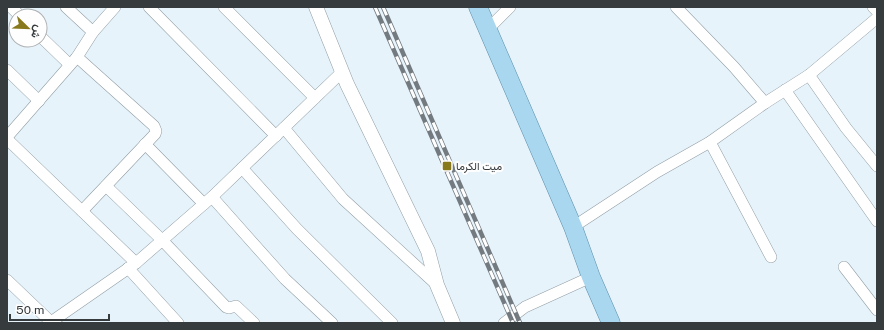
<svg xmlns="http://www.w3.org/2000/svg" width="884" height="330" font-family="'Public Sans',Vazirmatn,sans-serif">
<rect width="100%" height="100%" fill="#e6f3fb"/>
<g fill="none" stroke-linecap="round" stroke-linejoin="round">
<!-- minor casing -->
<g stroke="#929ea5" stroke-width="12">
<g id="minor">
<path d="M11,7L20,16"/>
<path d="M66,7L93,32"/>
<path d="M149,7L276,136"/>
<path d="M224,7L315,98"/>
<path d="M676,7L734,67L765,103"/>
<path d="M873,7L877,11"/>
<path d="M488,29L510,7"/>
<path d="M40,36L69,64"/>
<path d="M77,57L154,126L156,131L155,134L82,211"/>
<path d="M7,70L39,101"/>
<path d="M809,75L846,128L877,166"/>
<path d="M785,90L877,221"/>
<path d="M284,128L343,199L437,285"/>
<path d="M7,137L77,57L93,32L115,7"/>
<path d="M7,139L136,263"/>
<path d="M710,142L771,257"/>
<path d="M145,144L204,204"/>
<path d="M242,168L297,229L392,323"/>
<path d="M106,186L162,240L226,307L229,308L236,306L254,323"/>
<path d="M212,197L285,279L332,323"/>
<path d="M573,227L657,172L710,142L765,103L809,75L877,18"/>
<path d="M844,267L877,310"/>
<path d="M128,268L178,323"/>
<path d="M7,280L52,323"/>
<path d="M51,322L136,263L212,197L342,72"/>
<path d="M504,323L525,307L591,277"/>
</g>
</g>
<!-- tertiary casing -->
<g stroke="#929ea5" stroke-width="15">
<path id="tertiary" d="M316,7L347,84L428,251L437,285L453,323"/>
</g>
<!-- primary casing -->
<g stroke="#5c8fab" stroke-width="19">
<path id="primary" d="M478,7L573,227L591,277L611,323"/>
</g>
<!-- minor -->
<use href="#minor" stroke="#fff" stroke-width="11"/>
<!-- tertiary -->
<use href="#tertiary" stroke="#fff" stroke-width="14"/>
<!-- primary -->
<use href="#primary" stroke="#a9d7ef" stroke-width="18"/>
<!-- rail casing -->
<g stroke="#747b80" stroke-width="4.5">
<g id="rail">
<path d="M375,7L513,323"/>
<path d="M383,7L520,323"/>
</g>
</g>
<!-- rail -->
<use href="#rail" stroke="#fefefe" stroke-width="3" stroke-dasharray="9" stroke-linecap="butt"/>
</g>
<!-- markers -->
<rect fill="#88791d" stroke="#fefefe" stroke-width="1.5" x="442" y="161" width="10" height="10" rx="2"/>
<g text-anchor="middle" stroke-width="4" stroke-linejoin="round" paint-order="stroke">
<!-- poi labels -->
<g font-size="11" fill="#363b3e" stroke="#fefefe" text-anchor="start">
<text x="456" y="170">ميت الكرما</text>
</g>
</g>
<!-- border -->
<rect width="884" height="330" fill="none" stroke="#363b3e" stroke-width="16"/>
<!-- north arrow -->
<g transform="translate(28 28) rotate(113)"><circle r="19" fill="#fefefe" stroke="#aeb0b1"/>
<path d="M0-3L7 15L0 10L-7 15Z" fill="#88791d"/>
<text y="-6" font-size="11" font-weight="bold" text-anchor="middle" fill="#363b3e">ش</text>
</g>
<!-- scale -->
<path d="M10 314v6h99v-6" fill="none" stroke="#363b3e" stroke-width="2"/>
<text x="16" y="314" font-size="12" fill="#363b3e" stroke="#fefefe" stroke-width="3" paint-order="stroke">50 m</text>
</svg>
